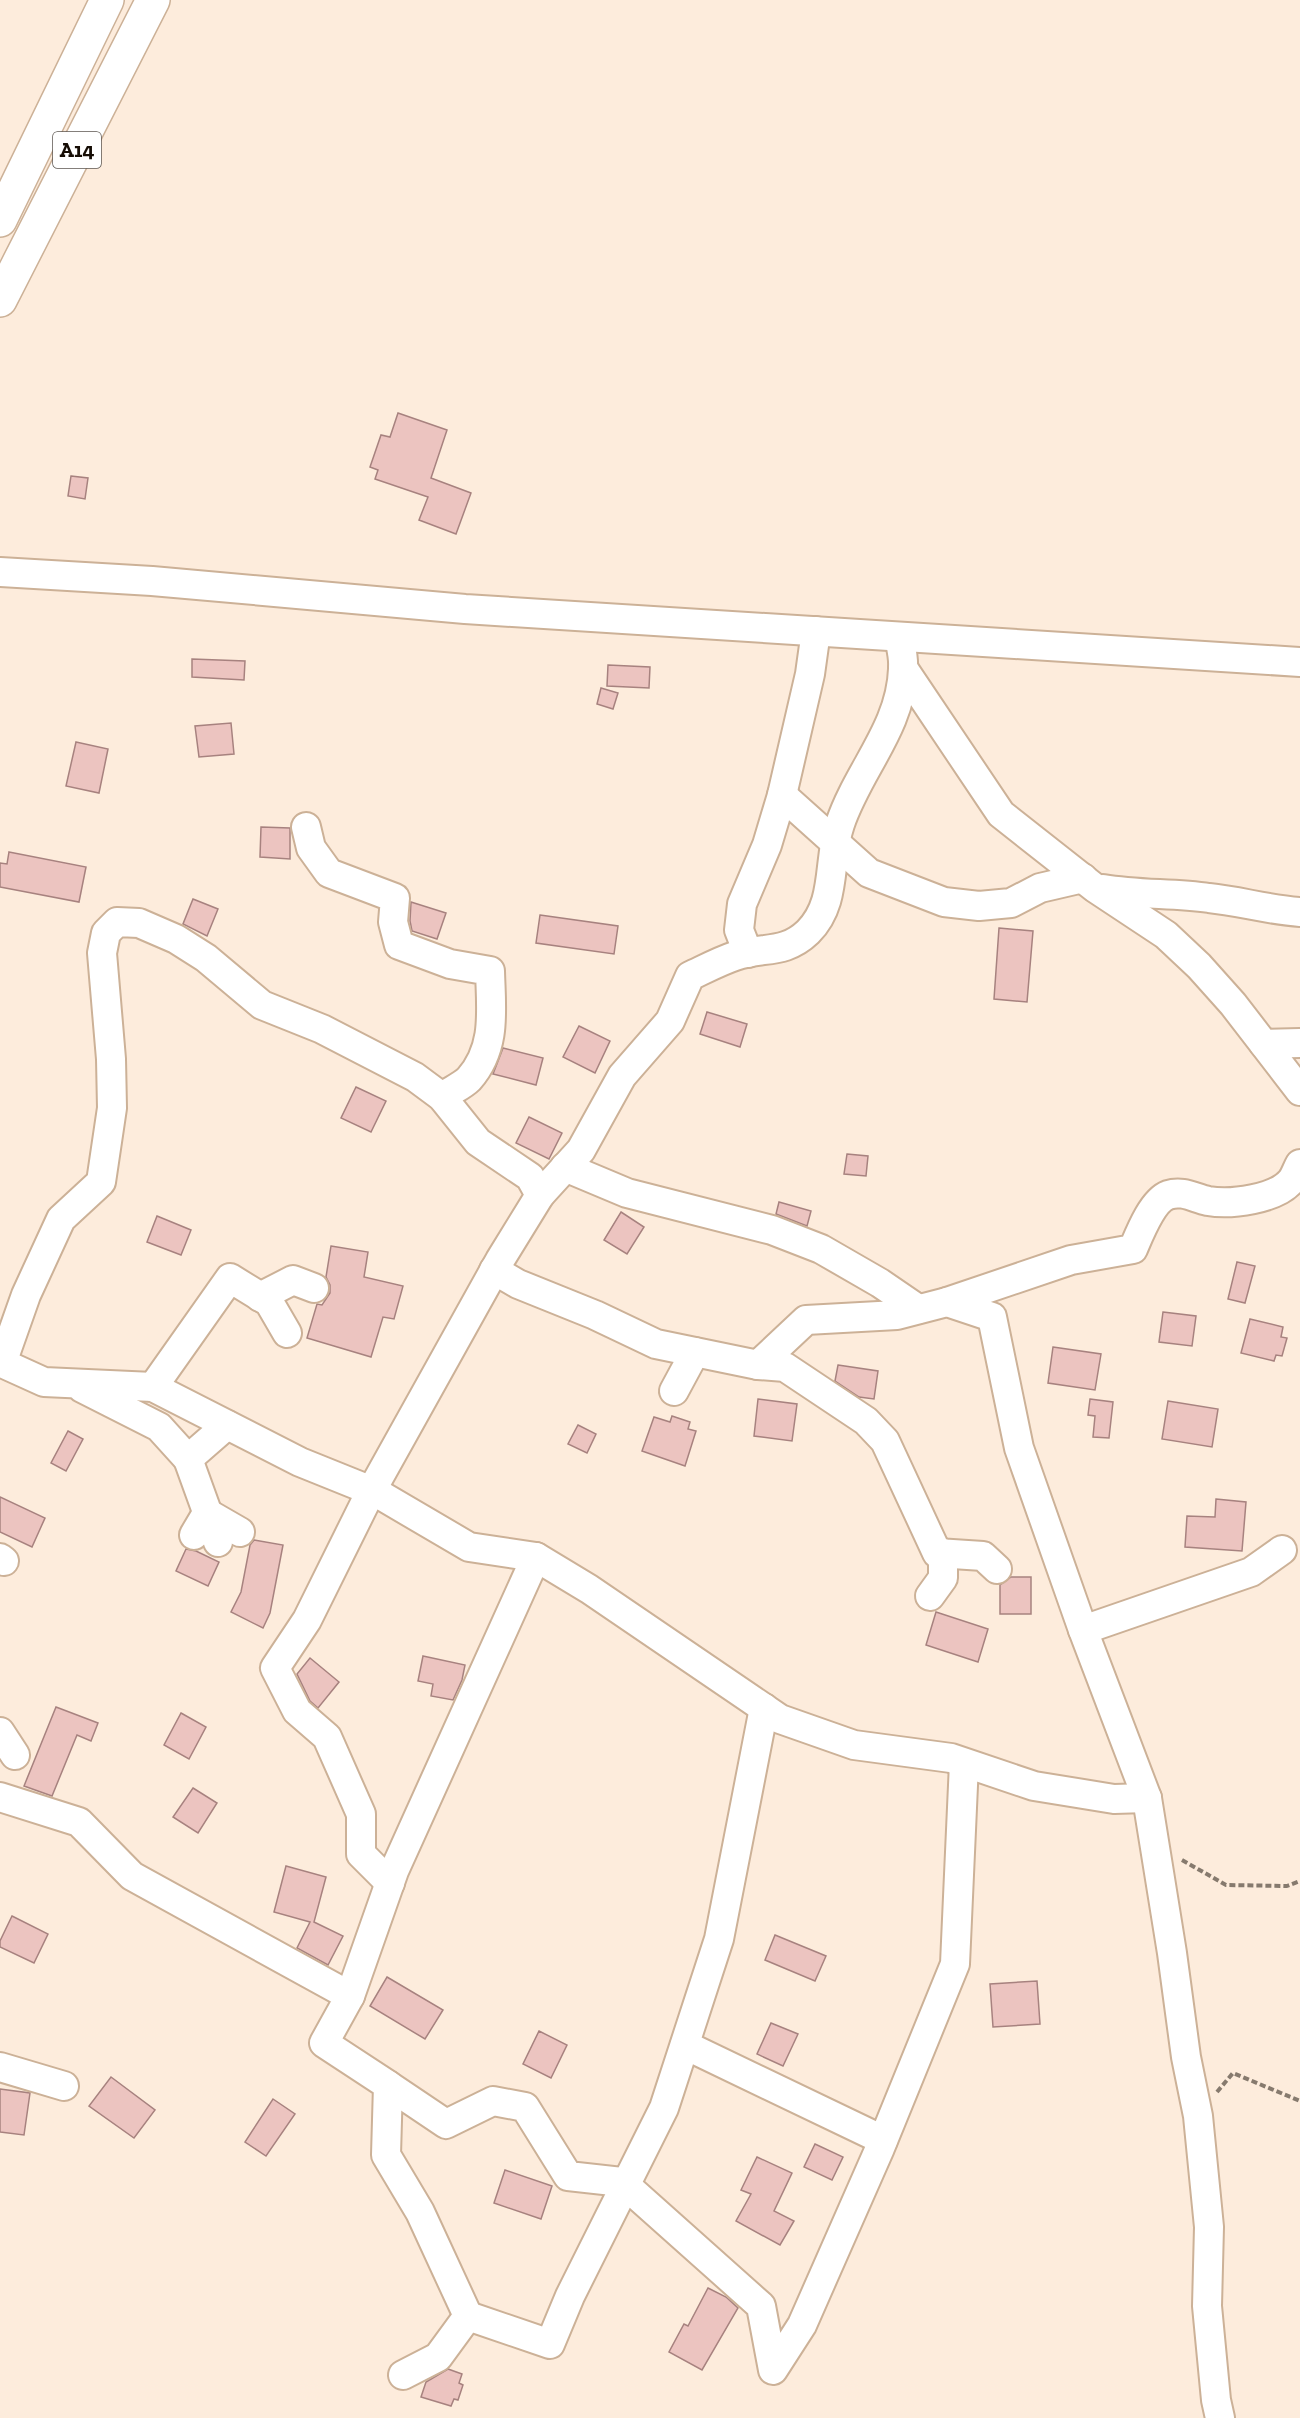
<svg xmlns="http://www.w3.org/2000/svg" width="1300" height="2418" font-family="'Zilla Slab',serif">
<rect width="100%" height="100%" fill="#fdecdc"/>
<!-- building -->
<g fill="#ecc4c0" stroke="#a7827f" stroke-width="1.5">
<path d="M398,413L447,430L431,478L471,493L456,534L419,520L428,497L375,479L378,470L370,467L381,435L390,437Z"/>
<path d="M71,476L88,478L85,499L68,496Z"/>
<path d="M192,659L245,661L244,680L192,677Z"/>
<path d="M608,665L650,667L649,688L607,686Z"/>
<path d="M601,688L618,693L613,709L597,704Z"/>
<path d="M231,723L234,754L199,757L195,726Z"/>
<path d="M76,742L108,749L99,793L66,786Z"/>
<path d="M261,827L290,828V859L260,857Z"/>
<path d="M9,852L86,867L79,902L0,887V863L7,864Z"/>
<path d="M193,899L218,909L207,936L183,924Z"/>
<path d="M411,902L446,913L437,939L412,931L410,921Z"/>
<path d="M540,915L618,926L614,954L536,943Z"/>
<path d="M999,928L1033,931L1027,1002L994,999Z"/>
<path d="M707,1012L747,1024L740,1047L700,1034Z"/>
<path d="M579,1026L610,1041L595,1073L563,1057Z"/>
<path d="M503,1048L543,1058L536,1085L493,1074Z"/>
<path d="M356,1087L386,1101L371,1132L341,1118Z"/>
<path d="M529,1117L562,1133L549,1159L516,1143Z"/>
<path d="M847,1154L868,1156L866,1176L844,1174Z"/>
<path d="M779,1202L811,1211L807,1226L776,1214Z"/>
<path d="M621,1212L644,1227L627,1254L604,1240Z"/>
<path d="M157,1216L191,1230L181,1255L147,1242Z"/>
<path d="M331,1246L368,1252L364,1277L403,1286L394,1319L383,1317L371,1357L307,1338L317,1304L322,1305L330,1293V1285L326,1277Z"/>
<path d="M1237,1262L1255,1266L1245,1303L1228,1299Z"/>
<path d="M1163,1312L1196,1316L1192,1346L1159,1342Z"/>
<path d="M1250,1319L1283,1327L1281,1337L1287,1338L1282,1356L1276,1355L1274,1361L1241,1353Z"/>
<path d="M1053,1347L1101,1354L1095,1390L1048,1383Z"/>
<path d="M838,1365L878,1371L874,1399L859,1397L835,1381Z"/>
<path d="M758,1399L797,1404L792,1441L754,1436Z"/>
<path d="M1090,1399L1113,1402L1109,1438L1093,1437L1095,1416L1088,1415Z"/>
<path d="M1168,1401L1218,1409L1212,1447L1162,1439Z"/>
<path d="M672,1416L690,1422L688,1429L696,1431L685,1466L642,1451L654,1417L670,1422Z"/>
<path d="M578,1425L596,1434L587,1453L568,1444Z"/>
<path d="M68,1431L83,1439L66,1471L51,1463Z"/>
<path d="M0,1497L45,1518L32,1547L0,1532Z"/>
<path d="M1216,1499L1246,1502L1242,1551L1185,1547L1187,1516L1215,1517Z"/>
<path d="M254,1540L283,1545L270,1613L263,1628L231,1612L241,1592L250,1545Z"/>
<path d="M186,1549L196,1551L219,1562L208,1586L176,1571Z"/>
<path d="M1011,1577H1031V1614H1000V1585Z"/>
<path d="M936,1612L988,1629L978,1662L926,1645Z"/>
<path d="M423,1656L465,1665L462,1680L453,1700L431,1696L433,1684L418,1681Z"/>
<path d="M310,1658L339,1682L318,1708L310,1701L297,1674Z"/>
<path d="M56,1707L98,1723L91,1741L77,1735L52,1796L24,1786Z"/>
<path d="M181,1713L206,1727L189,1759L164,1745Z"/>
<path d="M193,1788L217,1803L198,1833L173,1817Z"/>
<path d="M286,1866L326,1877L314,1922L343,1936L328,1965L297,1948L310,1922L274,1912Z"/>
<path d="M12,1916L48,1934L34,1963L0,1947V1941Z"/>
<path d="M775,1935L826,1956L815,1981L765,1960Z"/>
<path d="M387,1977L443,2010L425,2039L370,2006Z"/>
<path d="M1037,1981L1040,2024L993,2027L990,1984Z"/>
<path d="M771,2023L798,2034L783,2066L757,2054Z"/>
<path d="M539,2031L567,2045L551,2078L523,2064Z"/>
<path d="M111,2077L155,2110L134,2138L89,2106Z"/>
<path d="M0,2089L30,2093L24,2135L0,2132Z"/>
<path d="M273,2099L295,2114L266,2156L245,2142Z"/>
<path d="M815,2144L843,2157L832,2180L804,2167Z"/>
<path d="M757,2157L792,2173L774,2211L794,2221L780,2245L736,2221L751,2194L741,2190Z"/>
<path d="M505,2170L552,2186L541,2219L494,2203Z"/>
<path d="M708,2288L726,2297L738,2308L702,2370L669,2352L684,2324L688,2326Z"/>
<path d="M448,2369L462,2374L459,2383L463,2385L458,2400L454,2399L451,2406L421,2397L426,2382Z"/>
</g>
<g fill="none" stroke-linecap="round" stroke-linejoin="round">
<!-- minor casing -->
<g stroke="#ccb197" stroke-width="32">
<g id="minor">
<path d="M0,572L152,581L465,609L1300,662"/>
<path d="M903,668L1001,814L1095,888L1166,935L1199,966L1233,1004L1300,1091"/>
<path d="M782,795L869,873L944,902L979,906L1011,903L1040,888L1083,878"/>
<path d="M306,827L311,848L329,873L395,898L393,922L399,945L450,964L490,971C491,1010 497,1047 469,1079C462,1086 450,1091 442,1097"/>
<path d="M1103,889C1138,895 1173,893 1209,898C1239,901 1269,910 1300,912"/>
<path d="M748,953L739,930L742,904L767,845L782,795L810,674L816,631"/>
<path d="M1264,1044L1300,1043"/>
<path d="M565,1167L627,1193L772,1230L821,1249L880,1283L918,1309"/>
<path d="M540,1195L581,1150L622,1076L670,1021L690,976C705,969 720,961 735,956C763,946 784,955 808,932C838,902 827,861 840,824C858,770 901,728 903,669C904,658 901,647 899,637"/>
<path d="M494,1270L518,1284L595,1315L656,1344L758,1365L806,1320L897,1315L947,1302L992,1317L1019,1448L1083,1630L1147,1798L1172,1953L1186,2057L1198,2116L1209,2227L1207,2306L1216,2400L1220,2418"/>
<path d="M260,1297L293,1280L314,1288"/>
<path d="M947,1302L1071,1260L1133,1249C1139,1235 1152,1201 1168,1195C1183,1190 1194,1198 1208,1201C1231,1205 1276,1199 1291,1181C1295,1176 1297,1169 1300,1164"/>
<path d="M0,1362L44,1382L153,1387L300,1462L377,1493L469,1547L536,1557L589,1589L780,1719L854,1745L951,1758L1034,1786L1114,1799L1147,1798"/>
<path d="M2,1363L26,1295L61,1219L101,1182L112,1108L111,1059L102,953L106,933L117,922L139,923L176,939L206,958L262,1005L322,1029L415,1077L442,1097L478,1142L530,1177L540,1195L500,1260L368,1497L307,1620L275,1668L297,1711L327,1737L361,1814V1854L390,1883"/>
<path d="M758,1365L785,1367L866,1421L885,1441L937,1553L983,1556L997,1569"/>
<path d="M153,1387L230,1278L269,1302L287,1333"/>
<path d="M82,1388L159,1427L188,1459"/>
<path d="M674,1391L695,1352"/>
<path d="M194,1535L207,1513L240,1532"/>
<path d="M218,1542L188,1459L227,1425"/>
<path d="M0,1558L4,1561"/>
<path d="M930,1596L943,1578V1553"/>
<path d="M1083,1630L1251,1572L1282,1550"/>
<path d="M0,1732L15,1755"/>
<path d="M0,1797L79,1822L132,1876L350,1996L324,2043L388,2085L386,2155L420,2212L468,2316L550,2344L570,2296L664,2108L719,1939L764,1708"/>
<path d="M350,1996L394,1871L536,1557"/>
<path d="M685,2045L883,2140"/>
<path d="M0,2067L64,2086"/>
<path d="M388,2085L446,2124L493,2101L525,2107L568,2176L622,2182L761,2306L773,2370L802,2325L880,2148L955,1964L964,1763"/>
<path d="M403,2375L438,2357L468,2316"/>
</g>
</g>
<!-- highway casing -->
<g stroke="#ccb197" stroke-width="36">
<g id="highway">
<path d="M0,220L107,0"/>
<path d="M0,300L153,0"/>
</g>
</g>
<!-- path -->
<g stroke="#867a6e" stroke-width="4" stroke-dasharray="6 3" stroke-linecap="butt">
<path d="M1182,1860L1226,1885L1287,1886L1300,1881"/>
<path d="M1217,2092L1233,2073L1300,2101"/>
</g>
<!-- minor -->
<use href="#minor" stroke="#fff" stroke-width="28"/>
<!-- highway -->
<use href="#highway" stroke="#fff" stroke-width="33"/>
</g>
<g text-anchor="middle" stroke-width="6" stroke-linejoin="round" paint-order="stroke">
<!-- shield labels -->
<rect fill="#fff" stroke="#5c5650" stroke-width="1.5" x="53" y="132" width="48" height="36" rx="4.5"/>
<g font-size="21" font-weight="bold" fill="#160d05">
<text x="77" y="157">A14</text>
</g>
</g>
</svg>
